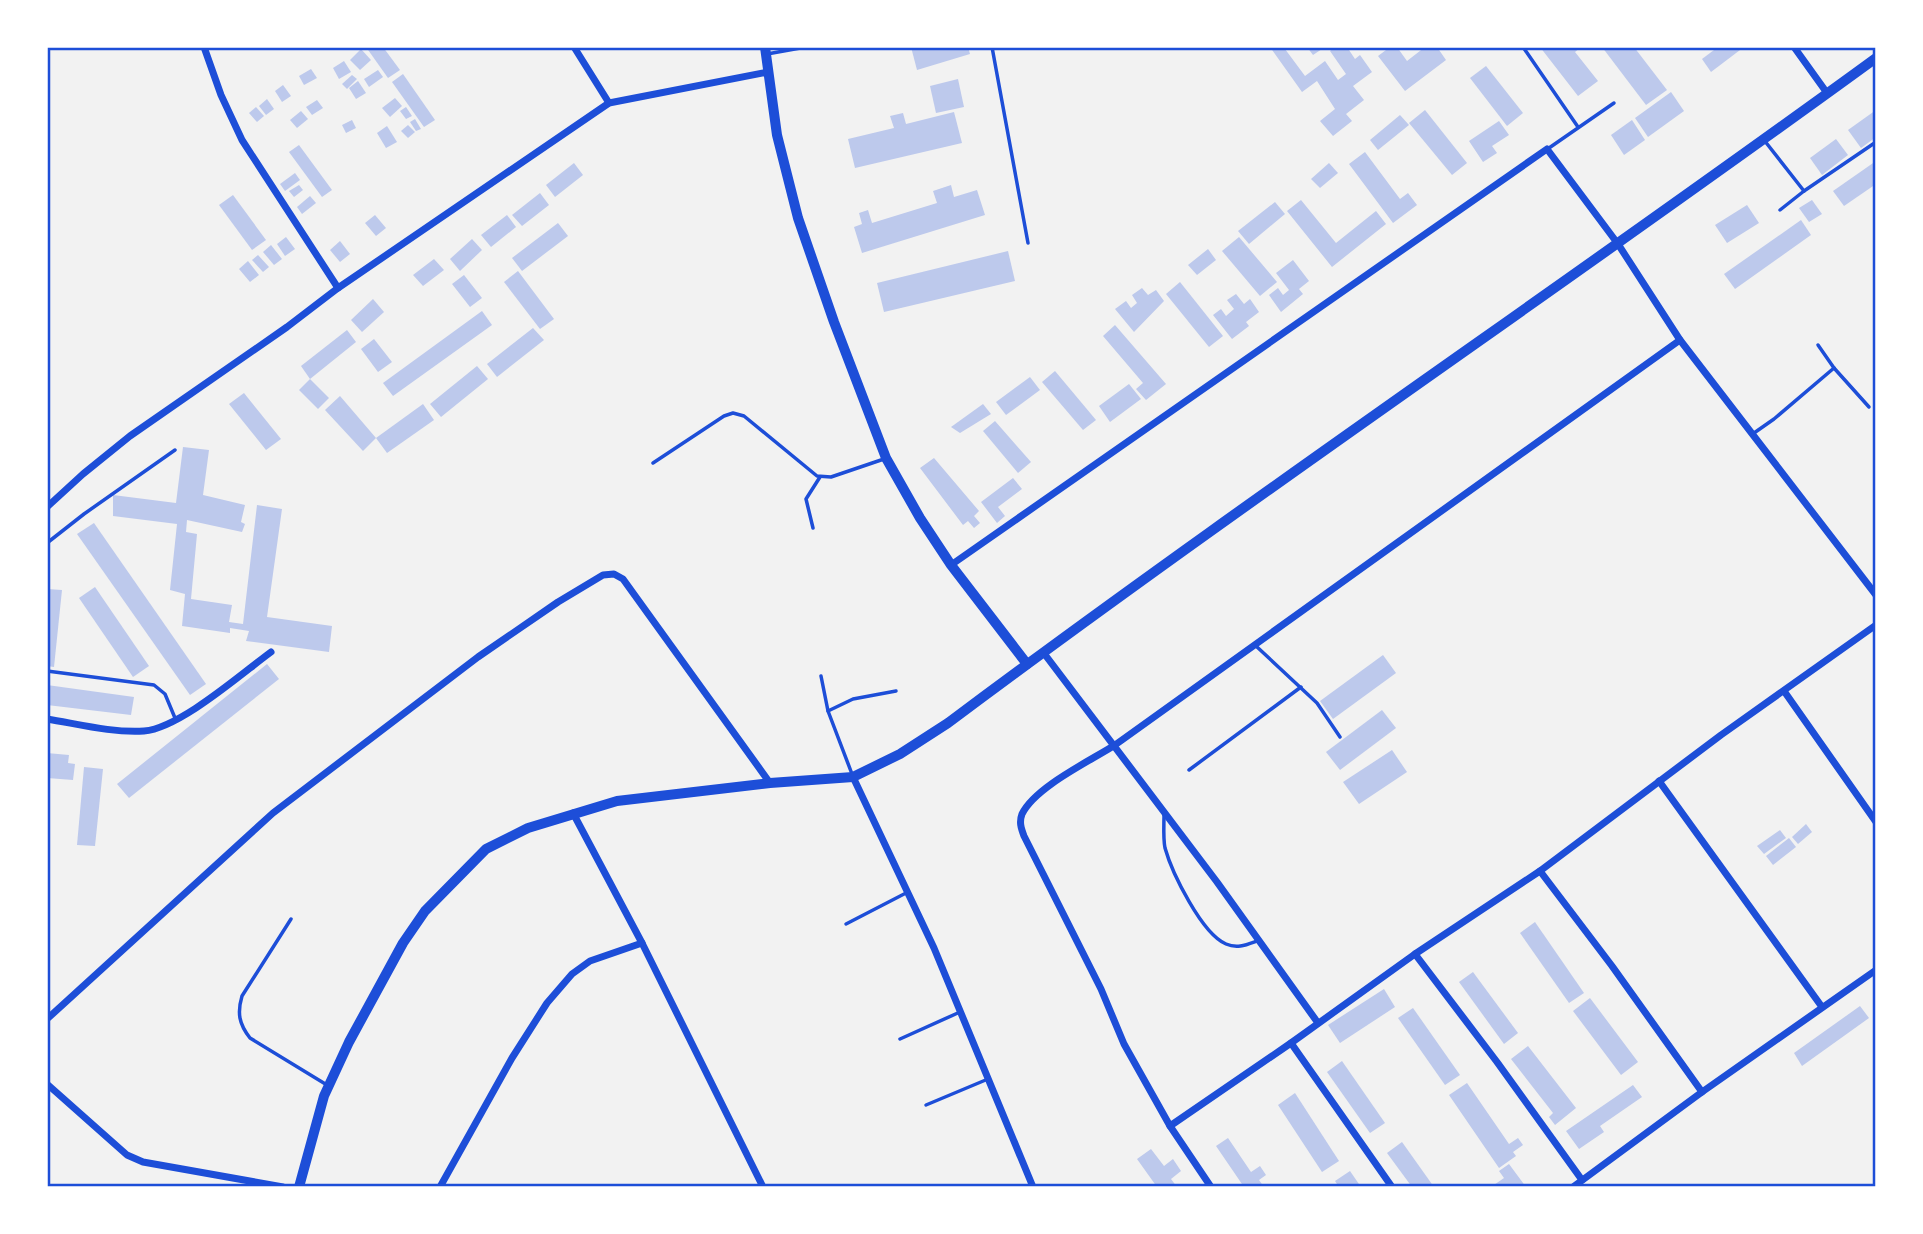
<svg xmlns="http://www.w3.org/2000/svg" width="1923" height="1234" font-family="'Exo 2',sans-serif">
<rect width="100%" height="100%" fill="#f2f2f2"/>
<!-- building -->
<g fill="#bdc9ec">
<path d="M366,47H383L400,70L388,78Z"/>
<path d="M911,47H968L970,54L917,70Z"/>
<path d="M1270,47H1288L1285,49L1305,76L1325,61L1338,80L1346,74L1330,51L1334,47H1347L1355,59L1360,55L1372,72L1353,86L1364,100L1346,114L1352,121L1333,136L1320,121L1335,109L1317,81L1302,92Z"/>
<path d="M1307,47H1325L1313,55Z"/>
<path d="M1390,47H1397L1407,61L1425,47H1437L1446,60L1405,91L1378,56Z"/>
<path d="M1540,47H1581L1575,52L1598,81L1578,96Z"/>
<path d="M1602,47H1634L1667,90L1646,105Z"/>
<path d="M1718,47H1744L1711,72L1702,59Z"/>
<path d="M361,49L371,60L360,70L350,60Z"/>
<path d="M344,61L351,72L339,79L333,68Z"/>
<path d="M1486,66L1523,113L1507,126L1470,78Z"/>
<path d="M311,69L317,78L304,85L299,76Z"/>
<path d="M378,70L383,77L369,87L364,79Z"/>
<path d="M403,74L435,120L424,127L392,82Z"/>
<path d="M352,75L357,79L347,89L342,84Z"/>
<path d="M958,79L964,107L936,113L930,86Z"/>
<path d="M358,81L366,93L356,99L349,88Z"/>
<path d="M283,85L291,96L282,102L275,91Z"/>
<path d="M1671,92L1684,111L1648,137L1635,118Z"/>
<path d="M395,98L402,106L390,117L382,108Z"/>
<path d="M267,99L274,109L266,115L259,106Z"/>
<path d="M317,100L323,108L312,115L306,107Z"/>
<path d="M256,107L264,116L257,122L249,113Z"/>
<path d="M406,107L412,116L406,119L400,111Z"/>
<path d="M1425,110L1467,163L1452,175L1409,123Z"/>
<path d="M1876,110V137L1861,148L1848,130Z"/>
<path d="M301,111L308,119L297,128L290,120Z"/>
<path d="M954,112L962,143L855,168L848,139L894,128L890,116L903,113L906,124Z"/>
<path d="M1400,115L1409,125L1378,150L1370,140Z"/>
<path d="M415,119L421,129L416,131L410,122Z"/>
<path d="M352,120L356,128L346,133L342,125Z"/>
<path d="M1632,120L1645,140L1624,155L1611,135Z"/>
<path d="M1499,121L1509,135L1492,146L1497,153L1483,162L1469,141Z"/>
<path d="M408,125L415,132L408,138L401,131Z"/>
<path d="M387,126L397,142L386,148L377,133Z"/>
<path d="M1836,139L1848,155L1822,175L1810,158Z"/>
<path d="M299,145L332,190L322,197L289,152Z"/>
<path d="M1365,152L1400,199L1408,193L1417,205L1393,223L1349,164Z"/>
<path d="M1876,161V184L1844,206L1833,191Z"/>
<path d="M574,163L583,175L555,197L546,185Z"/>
<path d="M1329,163L1338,173L1320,188L1311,179Z"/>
<path d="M295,173L300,180L285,191L280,184Z"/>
<path d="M299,185L303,190L294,197L289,191Z"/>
<path d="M951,185L954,197L977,190L985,215L862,253L854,227L862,224L859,213L868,210L872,223L937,203L933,191Z"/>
<path d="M540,193L549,205L522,226L512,215Z"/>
<path d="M233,195L266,240L252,250L219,205Z"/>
<path d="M310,196L316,203L302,214L297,207Z"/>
<path d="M1301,200L1336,243L1376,211L1386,224L1332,267L1287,211Z"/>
<path d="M1812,200L1822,214L1809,222L1799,208Z"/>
<path d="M1275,202L1285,214L1249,244L1238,231Z"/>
<path d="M1747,205L1759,223L1727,243L1715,225Z"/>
<path d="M375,215L386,228L376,236L365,223Z"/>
<path d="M507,215L516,227L491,247L481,235Z"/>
<path d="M1801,220L1811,235L1735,289L1724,274Z"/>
<path d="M558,223L568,236L522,271L512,258Z"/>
<path d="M286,237L295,249L285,256L277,244Z"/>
<path d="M1239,237L1277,282L1260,296L1222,251Z"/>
<path d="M472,239L482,250L460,271L450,259Z"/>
<path d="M340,241L350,254L340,262L330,250Z"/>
<path d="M271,245L282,259L274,265L263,252Z"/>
<path d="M1208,249L1216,260L1197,275L1188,265Z"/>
<path d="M1008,251L1015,281L884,312L877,283Z"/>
<path d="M258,255L269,267L263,272L252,260Z"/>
<path d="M434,259L444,270L423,286L413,275Z"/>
<path d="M1293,260L1309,281L1299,289L1303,294L1281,312L1269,295L1278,288L1283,295L1289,290L1276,273Z"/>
<path d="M248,261L259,275L250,282L239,269Z"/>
<path d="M518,271L554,319L540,329L504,282Z"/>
<path d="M464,275L482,298L470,307L452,284Z"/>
<path d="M1180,282L1223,336L1209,347L1166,294Z"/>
<path d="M1142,288L1148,295L1156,290L1164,301L1134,332L1115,309L1126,301L1131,308L1137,303L1132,295Z"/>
<path d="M1236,294L1244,304L1250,299L1259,312L1246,322L1249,326L1232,339L1213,315L1221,309L1226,316L1234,309L1227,300Z"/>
<path d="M373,299L384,312L362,332L351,320Z"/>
<path d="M482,311L492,325L393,396L383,383Z"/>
<path d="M1115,325L1166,384L1146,400L1136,389L1143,383L1103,336Z"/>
<path d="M533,328L544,340L497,377L487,364Z"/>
<path d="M347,330L356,342L310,379L301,366Z"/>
<path d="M374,339L392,362L378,372L361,349Z"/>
<path d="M477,366L488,379L441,417L430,404Z"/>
<path d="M1055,371L1096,420L1083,430L1042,382Z"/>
<path d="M1030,377L1040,390L1006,415L996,402Z"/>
<path d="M310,379L329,398L318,409L299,390Z"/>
<path d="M1129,384L1141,399L1110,422L1099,406Z"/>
<path d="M244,393L281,439L266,450L229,404Z"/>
<path d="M340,396L376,438L363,451L325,410Z"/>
<path d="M423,404L434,420L387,453L376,438Z"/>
<path d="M983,404L991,414L960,433L951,427Z"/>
<path d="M995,421L1031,462L1018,473L983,431Z"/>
<path d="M183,447L209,450L203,495L245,505L241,522L245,524L242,532L187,520L186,532L197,534L191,599L232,605L229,622L243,624L257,505L282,509L267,617L332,626L329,652L246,641L249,631L230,628V633L182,626L185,594L170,590L177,524L113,516V495L176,503Z"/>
<path d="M934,458L979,511L974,516L980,523L974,528L968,521L963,525L920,468Z"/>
<path d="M1013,478L1022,489L998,507L1005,516L997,523L981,502Z"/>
<path d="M94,523L206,684L190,695L77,534Z"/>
<path d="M95,587L149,666L133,677L79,598Z"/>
<path d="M47,589L62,590L54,667L47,666Z"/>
<path d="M1383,655L1396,673L1333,719L1320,701Z"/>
<path d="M267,664L279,679L129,798L117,784Z"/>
<path d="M47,685L134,697L131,715L47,705Z"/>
<path d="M1382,710L1396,728L1340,770L1326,752Z"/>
<path d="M1392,750L1407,772L1359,804L1343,782Z"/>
<path d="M47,753L69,755L68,763L75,764L73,780L47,778Z"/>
<path d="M84,767L103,769L95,846L77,845Z"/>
<path d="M1806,824L1812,832L1798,844L1792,837Z"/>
<path d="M1780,830L1786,838L1764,854L1757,846Z"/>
<path d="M1789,838L1796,847L1773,865L1766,856Z"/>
<path d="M1535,922L1584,993L1569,1003L1520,933Z"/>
<path d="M1473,972L1518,1033L1504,1044L1459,982Z"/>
<path d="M1384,989L1395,1007L1340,1043L1328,1025Z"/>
<path d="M1590,998L1638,1062L1621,1075L1573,1011Z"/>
<path d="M1860,1006L1869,1018L1802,1066L1794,1053Z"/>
<path d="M1413,1008L1460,1075L1445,1085L1398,1018Z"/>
<path d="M1528,1046L1576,1108L1555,1125L1549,1117L1553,1113L1511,1059Z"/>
<path d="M1342,1061L1385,1123L1370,1133L1327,1072Z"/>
<path d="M1467,1083L1509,1144L1518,1138L1523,1145L1513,1152L1516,1156L1499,1168L1449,1095Z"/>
<path d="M1633,1085L1642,1097L1600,1126L1604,1132L1579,1149L1566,1131Z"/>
<path d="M1295,1093L1339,1161L1322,1172L1278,1105Z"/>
<path d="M1228,1138L1251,1172L1260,1166L1266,1175L1259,1180L1264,1187H1244L1216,1146Z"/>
<path d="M1402,1142L1434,1187H1412L1387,1153Z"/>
<path d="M1151,1149L1164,1166L1173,1159L1181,1171L1171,1179L1177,1187H1157L1137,1159Z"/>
<path d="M1509,1164L1526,1187H1491L1504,1178L1499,1171Z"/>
<path d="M1350,1171L1361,1187H1339L1335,1181Z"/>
</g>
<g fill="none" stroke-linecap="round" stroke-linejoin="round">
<!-- service -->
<g stroke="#1d4ed8" stroke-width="3.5">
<path d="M417,47H425"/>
<path d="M992,47L1028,243"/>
<path d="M1523,47L1578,127"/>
<path d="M767,54L806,47"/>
<path d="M1764,140L1804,191"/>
<path d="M1549,148L1614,103"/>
<path d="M1780,210L1804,191L1876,142"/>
<path d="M1818,345L1834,368L1869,407"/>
<path d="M1754,433L1774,419L1834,368"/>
<path d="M653,463L724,416L733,413L744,416L817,476L831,477L884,459"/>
<path d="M813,528L806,499L820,477"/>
<path d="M47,543L84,514L175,450"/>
<path d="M1256,646L1317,703L1340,737"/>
<path d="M47,671L154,685L165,694L175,718"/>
<path d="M821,676L828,711L852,774"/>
<path d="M828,711L853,699L896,691"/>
<path d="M1189,770L1301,687"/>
<path d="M1164,815C1164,826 1163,838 1165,848C1172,873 1202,934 1226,944C1237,949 1246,945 1257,941"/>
<path d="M291,919L242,996C237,1013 239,1024 250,1038L327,1085"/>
<path d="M846,924L906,893"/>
<path d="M900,1039L960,1012"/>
<path d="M926,1105L988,1079"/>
</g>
<!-- minor -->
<g stroke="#1d4ed8" stroke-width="7">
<path d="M204,47L221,95L242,140L338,288"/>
<path d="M574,47L609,103"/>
<path d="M1794,47L1827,93"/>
<path d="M47,507L83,474L130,436L287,327L338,288L609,103L768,72"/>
<path d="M951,565L1547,149L1618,244L1680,340L1876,595"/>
<path d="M1043,652L1217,882L1318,1023"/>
<path d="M1784,691L1876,822"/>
<path d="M47,719C78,724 112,733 144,731C180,728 241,674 271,652"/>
<path d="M853,777L934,948L1033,1187"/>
<path d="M1659,781L1822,1007"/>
<path d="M573,813L642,943L763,1187"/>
<path d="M1540,871L1612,966L1702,1092"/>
<path d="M1415,954L1497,1062L1582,1180"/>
<path d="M47,1019L273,813L478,657L558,602L603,575L614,574L623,579L770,783"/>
<path d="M1291,1043L1392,1187"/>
<path d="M47,1084L127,1155L143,1162L283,1187"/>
<path d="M1170,1126L1291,1043L1415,954L1540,871L1721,735L1876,625"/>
<path d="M440,1187L512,1058L547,1003L572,974L590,961L642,943"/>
<path d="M1211,1187L1170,1126L1124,1044L1101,989L1024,836C1021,828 1019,822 1022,814C1035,787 1090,761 1115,745L1680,340"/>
<path d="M1573,1187L1702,1092L1876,970"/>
</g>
<!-- tertiary -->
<g stroke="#1d4ed8" stroke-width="10">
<path d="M765,47L777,135L798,218L834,322L886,458L920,518L951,565L1027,664"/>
<path d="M299,1187L324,1096L349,1042L403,943L425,911L486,849L528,828L617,801L770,783L853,777L900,754L948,723C1253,495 1569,282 1876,58"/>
</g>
</g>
<!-- border -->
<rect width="1923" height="1234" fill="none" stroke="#ffffff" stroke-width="98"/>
<rect x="49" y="49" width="1825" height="1136" fill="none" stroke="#1d4ed8" stroke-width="2.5"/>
</svg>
